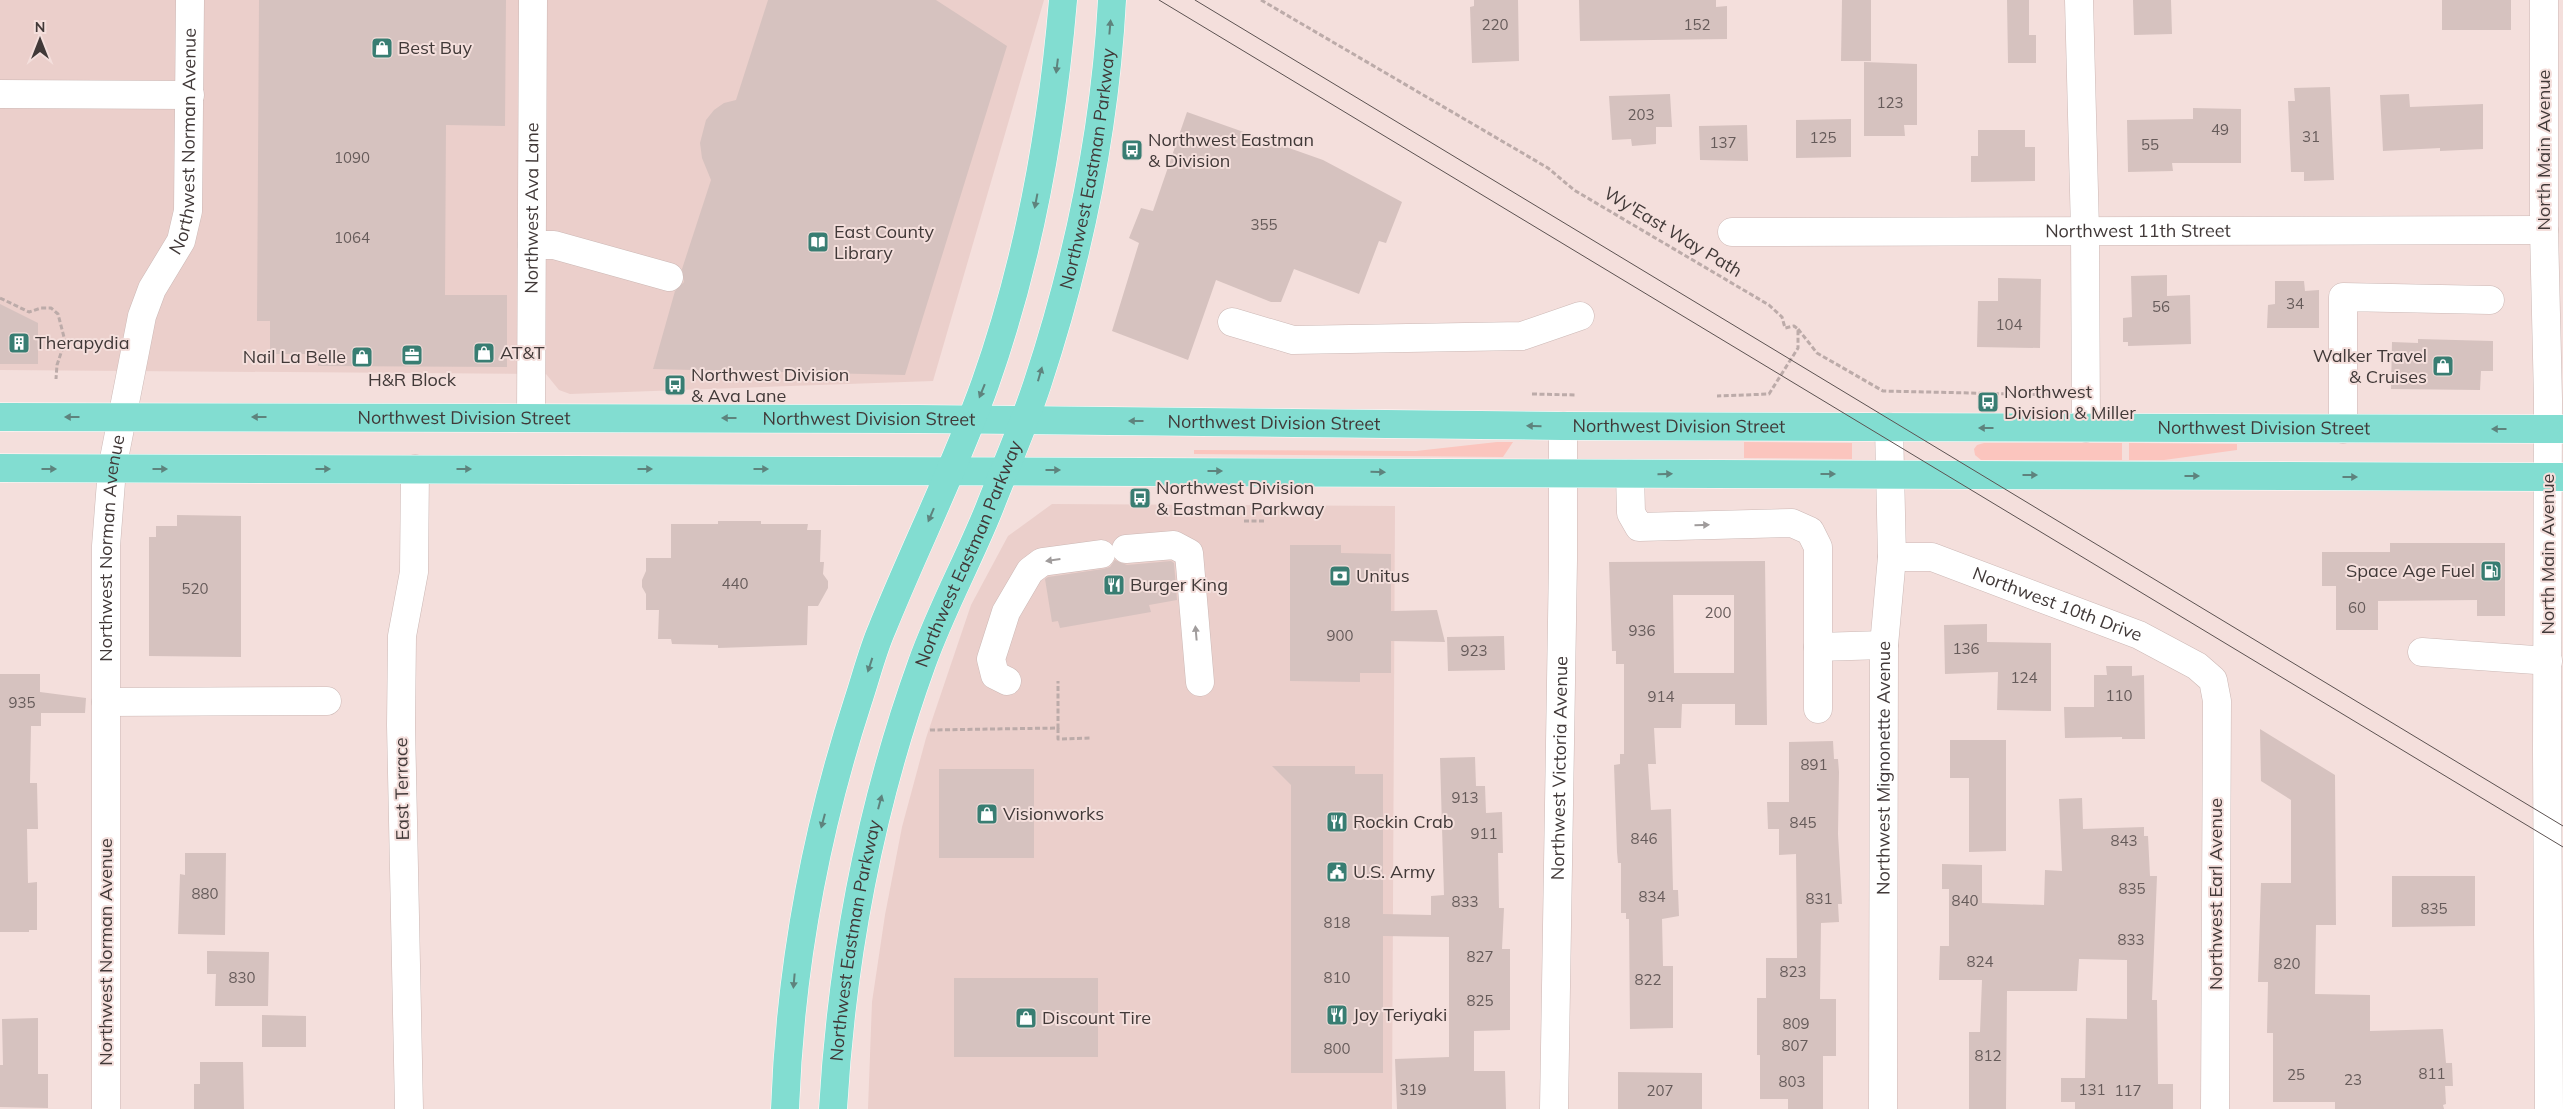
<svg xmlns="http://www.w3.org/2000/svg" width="2563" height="1109" font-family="Mulish,sans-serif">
<rect width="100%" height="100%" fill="#f4dfdc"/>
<!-- built -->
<g fill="#ebcfcb">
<path d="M0,0H1044L933,381L570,394L559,390L546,374L0,370Z"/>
<path d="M1052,504L1395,506L1392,1109H868L872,1002L885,915L902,827L926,738L971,605L1008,536Z"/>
</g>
<!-- green -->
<g fill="#fbc5be">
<path d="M1497,442H1513L1503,457L1194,454V450L1416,451Z"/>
<path d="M1744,442L1852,443V459L1744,458Z"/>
<path d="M1984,443H2122V460H1981L1975,455L1974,449L1977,445Z"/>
<path d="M2129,443L2237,444V450L2164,460H2129Z"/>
</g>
<!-- building -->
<g fill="#d6c2bf" fill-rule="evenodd">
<path d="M259,0H506L505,126L446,125L445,295H507V367L318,366V354H270V321H257Z"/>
<path d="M768,0H936L1007,46L905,375L653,369L675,291L684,282L682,269L711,180L702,158L700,143L706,120L714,110L724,103L736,100Z"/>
<path d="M1474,0H1518L1519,61L1472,63L1470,7L1474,6Z"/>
<path d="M1579,0H1716V7L1727,6V39L1580,41Z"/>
<path d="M1842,0H1871V61H1841Z"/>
<path d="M2007,0H2029V35H2036V63H2008Z"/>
<path d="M2133,0H2171L2172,34L2134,35Z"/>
<rect x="2442" y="0" width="69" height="30"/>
<path d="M1864,62L1917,64V125H1904L1905,136H1864Z"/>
<path d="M2330,87L2334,180L2304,181V172H2291L2288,101H2295L2294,88Z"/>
<path d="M1670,94L1672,127H1656V144L1632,146L1631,139L1612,140L1609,96Z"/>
<path d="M2409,94L2410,107L2483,104V149L2440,151V148L2383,151L2380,95Z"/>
<path d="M2193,108L2241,109V163H2172L2173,171L2128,172L2127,120L2193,119Z"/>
<path d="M1187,112L1323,160L1402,202L1386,243L1379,241L1359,294L1294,269L1281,302H1271L1216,280L1188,360L1112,331L1139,243L1129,238L1141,208L1153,211Z"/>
<path d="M1851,119V157L1796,158V120Z"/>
<path d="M1747,125L1748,161L1700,160L1699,126Z"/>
<path d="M1978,130H2025V147H2035V181L1971,182V156H1978Z"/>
<path d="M2167,275V296L2190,295L2191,344L2128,346V342H2123V318L2132,317L2131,276Z"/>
<path d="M1998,278L2041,279L2040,348L1977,347L1978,301H1998Z"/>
<path d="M2275,281H2304L2305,291L2319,290V328H2267L2268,305L2275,304Z"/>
<path d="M0,304L38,323V364H0Z"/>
<path d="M2418,339L2493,341V371H2481L2480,390L2391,389L2392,342L2418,343Z"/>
<path d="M177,515L241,516V657L149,656V537H156V526H177Z"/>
<path d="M718,521H761V524H808L807,530H821L820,562H824L823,574L828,581V588L818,606H808L807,645L718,648V645L672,644L671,639H658L659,610H646V594L642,587V580L646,571V558H671V524H718Z"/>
<path d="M2390,543H2505V616H2477V600L2378,601V630H2336V586H2322V552H2390Z"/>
<path d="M1290,545H1341V553L1391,554V611L1437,610L1445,642L1391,641V673H1360V682L1290,681Z"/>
<path d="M1115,560L1127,565L1171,561L1174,563L1177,600L1149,605L1151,612L1060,628L1058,621L1052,622L1045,579L1048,577L1103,569L1110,567Z"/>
<path d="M1765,561L1767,725H1735V704H1682L1681,728H1654L1656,764H1648L1651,810L1671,809L1673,890H1678L1679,916L1662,919L1663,966H1673V1028L1630,1029L1629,919H1626V913H1621V863H1618L1617,852L1614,765L1620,764V754H1624V664H1616V651H1612L1609,562ZM1673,595H1734V673H1674Z"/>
<path d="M1987,624V642L2051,643V711L1997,710L1998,672L1945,674L1944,625Z"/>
<path d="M1504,636L1505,670L1448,671L1447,637Z"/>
<path d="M2106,666H2132V676L2144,675L2145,739H2122V737L2065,738L2064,707H2094V675H2107Z"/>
<path d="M0,674H40V692L86,698L85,713H41V726H31L30,783H37L38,829H27L28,883L37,882V930H29V932H0Z"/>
<path d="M2260,729L2335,775L2336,925H2316L2315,994L2370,995V1031L2443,1029L2446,1063H2452L2453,1086H2445L2446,1104L2443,1105L2444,1109H2335V1102H2273V1033H2267L2268,982H2258L2261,883H2291V800L2261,781Z"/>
<path d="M1950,740H2006V851L1969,852V778H1950Z"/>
<path d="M1833,741L1834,759H1838L1839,772L1838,834L1842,904H1838L1839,922L1821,923L1820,999H1836V1056H1823V1109H1788V1099H1760V1055H1757V998H1766V958H1797L1796,854L1779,855V829H1768L1767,802H1789V742Z"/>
<path d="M1475,757L1476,786H1485L1486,813L1502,812L1503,853H1498L1499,908H1504L1502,949H1510V1030L1474,1031V1071H1505L1506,1109H1397L1395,1059L1449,1057V937L1383,936V1073H1291V785L1272,766H1355V774H1383V914L1431,915V896L1444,895L1440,758Z"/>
<rect x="939" y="769" width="95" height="89"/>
<path d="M2082,798L2083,829L2144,827V836H2148L2150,876H2157L2152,1000H2157L2158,1084H2173V1109H2075V1102H2061V1078H2085L2086,1018L2127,1019V960L2079,959L2077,991H2007L2006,1109H1969V1032H1980L1982,980H1939L1940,946H1949V889H1942V864L1982,865V903L2044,905L2045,870L2062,871L2059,799Z"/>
<path d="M185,853H226L225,935L178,934L180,874L185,875Z"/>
<path d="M2392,876H2475V926L2392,927Z"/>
<path d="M207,951L269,952L268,1006H215L216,974H207Z"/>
<rect x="954" y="978" width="144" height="79"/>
<path d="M262,1015L306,1016V1047H262Z"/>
<path d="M38,1018V1074H48V1108L0,1107V1065H3L2,1019Z"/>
<path d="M200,1062H243L244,1109H194V1084H200Z"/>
<path d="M1618,1072L1702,1073V1109H1618Z"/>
</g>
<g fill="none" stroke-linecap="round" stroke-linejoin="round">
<!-- minor casing -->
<g stroke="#ccb8b5" stroke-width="29">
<g id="minor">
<path d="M2079,0L2085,230L2086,428"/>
<path d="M2544,0V230L2548,399L2547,751L2549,1109"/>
<path d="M0,94L190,95"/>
<path id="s1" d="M1732,232L2544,230"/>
<path d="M532,245H554L669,277"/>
<path d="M1232,322L1293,340L1522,336L1580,316"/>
<path id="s2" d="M531,417L533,0"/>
<path d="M2343,429V297L2490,300"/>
<path d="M1630,474L1631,513L1639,527L1792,523L1810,531L1818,547V709"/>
<path d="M1126,549L1174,545L1189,553L1200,682"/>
<path id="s3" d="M1892,557H1932L2139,635L2197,666L2213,680L2217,701L2215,1109"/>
<path d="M1818,647L1884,645"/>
<path d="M2422,652L2548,661"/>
<path d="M1007,681L995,675L991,659L1006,612L1030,571L1042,562L1101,554"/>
<path d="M106,702L327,701"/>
<path id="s4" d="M106,1109V546L112,469L142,316L152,289L181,241L188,211L190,0"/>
<path d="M409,1109L401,725L402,636L414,572L415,469"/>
<path id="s5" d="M1554,1109L1563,560V426"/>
<path id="s6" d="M1883,1109L1884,645L1892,557L1889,427"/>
</g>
</g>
<!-- major casing -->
<g stroke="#fff" stroke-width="29">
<g id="major">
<path id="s7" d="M0,417L917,419L1563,426L2563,429"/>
<path d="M0,468L2563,477"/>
<path d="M785,1109C790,970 815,833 858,701C866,677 872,652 882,629C915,547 955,468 985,384C1029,260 1052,131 1063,0"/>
<path id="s8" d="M833,1109C842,956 870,807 922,663C941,610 968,561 989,509C1005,468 1023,427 1037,385C1078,261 1105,131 1112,0"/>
</g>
</g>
<!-- path -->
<g stroke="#bcaba9" stroke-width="3" stroke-dasharray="5 2.5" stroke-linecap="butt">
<path d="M1261,0L1548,168L1574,190L1769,305L1782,317L1785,328L1794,326L1798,329V348L1769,394L1717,396"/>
<path d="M0,298L29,312L41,308H51L58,314L65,341L57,365L56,379"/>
<path d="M1798,329L1817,353L1883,391L2058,395"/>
<path d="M1532,394L1576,395"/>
<path d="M1244,521H1266"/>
<path d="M1058,728V739L1091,738"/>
<path d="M930,730L1058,728V681"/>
</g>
<!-- minor -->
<use href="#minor" stroke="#fff" stroke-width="28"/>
<!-- major -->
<use href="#major" stroke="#82ddd1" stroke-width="28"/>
<!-- tram -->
<g stroke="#5c5251" stroke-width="1">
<path d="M1159,0L2563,847"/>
<path d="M1195,0L2563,826"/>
</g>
</g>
<!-- one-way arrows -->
<defs><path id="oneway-solid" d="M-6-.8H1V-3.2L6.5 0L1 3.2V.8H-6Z" transform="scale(1.25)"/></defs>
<g fill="#5e837d">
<use href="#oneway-solid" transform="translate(1110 27) rotate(-85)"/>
<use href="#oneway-solid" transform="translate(1057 66) rotate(97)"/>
<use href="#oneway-solid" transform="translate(1036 201) rotate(101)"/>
<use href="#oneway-solid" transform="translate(1040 374) rotate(-74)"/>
<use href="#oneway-solid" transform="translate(982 391) rotate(112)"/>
<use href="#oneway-solid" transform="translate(72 417) rotate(-180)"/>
<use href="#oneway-solid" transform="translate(259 417) rotate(180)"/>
<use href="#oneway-solid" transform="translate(729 418) rotate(-180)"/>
<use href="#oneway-solid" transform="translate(1136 421) rotate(-180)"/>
<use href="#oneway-solid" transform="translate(1534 426) rotate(-179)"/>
<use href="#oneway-solid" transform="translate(1986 428) rotate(-180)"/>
<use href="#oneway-solid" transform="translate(2499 429) rotate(-180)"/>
<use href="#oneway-solid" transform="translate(49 469)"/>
<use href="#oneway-solid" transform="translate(160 469)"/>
<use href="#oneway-solid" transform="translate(323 469)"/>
<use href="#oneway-solid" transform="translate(464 469)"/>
<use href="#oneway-solid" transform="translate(645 469)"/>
<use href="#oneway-solid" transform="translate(761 469)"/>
<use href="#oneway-solid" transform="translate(1053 470)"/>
<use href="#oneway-solid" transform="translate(1215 471)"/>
<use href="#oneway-solid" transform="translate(1378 472) rotate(1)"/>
<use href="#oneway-solid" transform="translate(1665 474) rotate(-1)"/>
<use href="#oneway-solid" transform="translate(1828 474)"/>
<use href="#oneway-solid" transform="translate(2030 475)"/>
<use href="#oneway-solid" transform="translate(2192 476)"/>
<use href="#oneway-solid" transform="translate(2350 477)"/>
<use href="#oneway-solid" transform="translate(931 515) rotate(113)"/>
<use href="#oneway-solid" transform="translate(870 665) rotate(108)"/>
<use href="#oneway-solid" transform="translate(880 802) rotate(-75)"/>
<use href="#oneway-solid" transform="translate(823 821) rotate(105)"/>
<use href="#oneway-solid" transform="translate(794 981) rotate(95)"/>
</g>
<g fill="#a09c9c">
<use href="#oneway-solid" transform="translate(1702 525) rotate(-2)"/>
<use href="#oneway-solid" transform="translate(1053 560) rotate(172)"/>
<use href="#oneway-solid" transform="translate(1196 633) rotate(-95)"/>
</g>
<!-- icons -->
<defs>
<g id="shop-square" transform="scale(1.125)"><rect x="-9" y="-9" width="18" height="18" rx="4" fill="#387d72" stroke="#f4dfdc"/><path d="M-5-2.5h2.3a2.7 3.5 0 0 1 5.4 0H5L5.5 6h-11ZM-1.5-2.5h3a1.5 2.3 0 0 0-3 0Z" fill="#fff"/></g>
<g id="bus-square" transform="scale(1.125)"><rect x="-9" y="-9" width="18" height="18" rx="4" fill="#387d72" stroke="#f4dfdc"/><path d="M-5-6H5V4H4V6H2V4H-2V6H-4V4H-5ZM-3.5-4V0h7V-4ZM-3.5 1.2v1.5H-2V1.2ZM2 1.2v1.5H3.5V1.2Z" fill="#fff"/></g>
<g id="library-square" transform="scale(1.125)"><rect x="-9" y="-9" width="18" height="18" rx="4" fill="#387d72" stroke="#f4dfdc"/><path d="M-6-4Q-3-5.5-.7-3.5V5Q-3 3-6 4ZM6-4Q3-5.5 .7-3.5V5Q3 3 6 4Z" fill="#fff"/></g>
<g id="building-square" transform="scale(1.125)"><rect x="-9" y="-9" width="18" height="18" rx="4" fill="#387d72" stroke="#f4dfdc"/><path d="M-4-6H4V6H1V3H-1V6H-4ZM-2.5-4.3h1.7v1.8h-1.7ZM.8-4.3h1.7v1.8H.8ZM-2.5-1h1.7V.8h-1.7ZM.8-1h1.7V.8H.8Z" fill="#fff"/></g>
<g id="office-square" transform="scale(1.125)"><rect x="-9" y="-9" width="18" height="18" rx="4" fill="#387d72" stroke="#f4dfdc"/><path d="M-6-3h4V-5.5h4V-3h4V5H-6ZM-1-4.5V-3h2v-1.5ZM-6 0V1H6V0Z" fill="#fff"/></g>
<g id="fuel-square" transform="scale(1.125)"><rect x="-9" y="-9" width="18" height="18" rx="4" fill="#387d72" stroke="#f4dfdc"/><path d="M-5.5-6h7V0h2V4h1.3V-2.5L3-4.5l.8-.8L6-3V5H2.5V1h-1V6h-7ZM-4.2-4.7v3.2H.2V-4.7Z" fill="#fff"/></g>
<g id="bank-square" transform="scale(1.125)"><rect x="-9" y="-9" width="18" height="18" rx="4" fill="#387d72" stroke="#f4dfdc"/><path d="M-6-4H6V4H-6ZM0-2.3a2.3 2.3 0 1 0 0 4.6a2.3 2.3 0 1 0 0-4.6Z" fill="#fff"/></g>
<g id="restaurant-square" transform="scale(1.125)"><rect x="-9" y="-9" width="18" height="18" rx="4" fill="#387d72" stroke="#f4dfdc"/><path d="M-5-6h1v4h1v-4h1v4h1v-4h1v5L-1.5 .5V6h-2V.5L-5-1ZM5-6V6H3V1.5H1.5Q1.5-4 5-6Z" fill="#fff"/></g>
<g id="civic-square" transform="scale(1.125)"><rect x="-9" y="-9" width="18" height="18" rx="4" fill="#387d72" stroke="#f4dfdc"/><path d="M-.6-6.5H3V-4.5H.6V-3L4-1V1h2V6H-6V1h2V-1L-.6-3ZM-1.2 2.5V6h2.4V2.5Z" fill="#fff"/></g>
</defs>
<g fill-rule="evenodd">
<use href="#shop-square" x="382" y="48"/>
<use href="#bus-square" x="1132" y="150"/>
<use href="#library-square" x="818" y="242"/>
<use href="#building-square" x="19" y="343"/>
<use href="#shop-square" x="484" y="353"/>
<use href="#office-square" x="412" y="355"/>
<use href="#shop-square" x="362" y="357"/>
<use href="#shop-square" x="2443" y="366"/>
<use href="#bus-square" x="675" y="385"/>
<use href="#bus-square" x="1988" y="402"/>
<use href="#bus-square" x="1140" y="498"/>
<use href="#fuel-square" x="2491" y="571"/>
<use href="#bank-square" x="1340" y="576"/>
<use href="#restaurant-square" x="1114" y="585"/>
<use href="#shop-square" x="987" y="814"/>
<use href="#restaurant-square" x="1337" y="822"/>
<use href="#civic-square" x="1337" y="872"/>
<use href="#restaurant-square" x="1337" y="1015"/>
<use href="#shop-square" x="1026" y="1018"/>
</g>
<g text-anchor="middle" stroke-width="4" stroke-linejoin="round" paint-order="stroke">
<!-- number labels -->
<g font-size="15" fill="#665b5a">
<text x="1495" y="30">220</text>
<text x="1697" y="30">152</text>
<text x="1890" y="108">123</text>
<text x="1641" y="120">203</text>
<text x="2220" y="135">49</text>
<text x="2311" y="142">31</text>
<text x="1823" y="143">125</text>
<text x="1723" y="148">137</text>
<text x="2150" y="150">55</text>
<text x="352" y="163">1090</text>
<text x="1264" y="230">355</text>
<text x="352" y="243">1064</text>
<text x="2295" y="309">34</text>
<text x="2161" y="312">56</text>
<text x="2009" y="330">104</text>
<text x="735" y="589">440</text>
<text x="195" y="594">520</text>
<text x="2357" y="613">60</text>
<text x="1718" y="618">200</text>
<text x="1642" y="636">936</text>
<text x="1340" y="641">900</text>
<text x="1966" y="654">136</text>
<text x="1474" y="656">923</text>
<text x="2024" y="683">124</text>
<text x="2119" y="701">110</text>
<text x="1661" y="702">914</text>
<text x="22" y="708">935</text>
<text x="1814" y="770">891</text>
<text x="1465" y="803">913</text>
<text x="1803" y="828">845</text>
<text x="1484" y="839">911</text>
<text x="1644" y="844">846</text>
<text x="2124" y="846">843</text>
<text x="2132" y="894">835</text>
<text x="205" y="899">880</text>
<text x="1652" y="902">834</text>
<text x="1819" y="904">831</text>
<text x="1965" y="906">840</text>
<text x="1465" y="907">833</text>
<text x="2434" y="914">835</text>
<text x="1337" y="928">818</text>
<text x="2131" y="945">833</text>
<text x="1480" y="962">827</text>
<text x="1980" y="967">824</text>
<text x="2287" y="969">820</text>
<text x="1793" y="977">823</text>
<text x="242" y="983">830</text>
<text x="1337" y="983">810</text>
<text x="1648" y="985">822</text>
<text x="1480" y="1006">825</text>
<text x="1796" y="1029">809</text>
<text x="1795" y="1051">807</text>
<text x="1337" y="1054">800</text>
<text x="1988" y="1061">812</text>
<text x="2432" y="1079">811</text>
<text x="2296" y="1080">25</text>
<text x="2353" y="1085">23</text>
<text x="1792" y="1087">803</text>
<text x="1413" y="1095">319</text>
<text x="2092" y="1095">131</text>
<text x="1660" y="1096">207</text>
<text x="2128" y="1096">117</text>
</g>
<!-- poi labels -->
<g font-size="18" fill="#413938" stroke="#f4dfdc" text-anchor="start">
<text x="398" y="54">Best Buy</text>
<text x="1148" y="146">Northwest Eastman<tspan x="1148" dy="21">&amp; Division</tspan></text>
<text x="834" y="238">East County<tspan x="834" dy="21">Library</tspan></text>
<text x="35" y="349">Therapydia</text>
<text x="500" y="359">AT&amp;T</text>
<text x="2427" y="362" text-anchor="end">Walker Travel<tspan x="2427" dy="21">&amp; Cruises</tspan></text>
<text x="346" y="363" text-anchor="end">Nail La Belle</text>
<text x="691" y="381">Northwest Division<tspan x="691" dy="21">&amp; Ava Lane</tspan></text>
<text x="412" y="386" text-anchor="middle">H&amp;R Block</text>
<text x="2004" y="398">Northwest<tspan x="2004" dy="21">Division &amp; Miller</tspan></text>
<text x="1156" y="494">Northwest Division<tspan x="1156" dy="21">&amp; Eastman Parkway</tspan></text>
<text x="2475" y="577" text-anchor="end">Space Age Fuel</text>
<text x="1356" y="582">Unitus</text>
<text x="1130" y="591">Burger King</text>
<text x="1003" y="820">Visionworks</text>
<text x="1353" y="828">Rockin Crab</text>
<text x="1353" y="878">U.S. Army</text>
<text x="1353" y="1021">Joy Teriyaki</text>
<text x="1042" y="1024">Discount Tire</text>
</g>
<!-- street labels -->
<g font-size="18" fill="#413938" stroke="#f4dfdc">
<text dy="6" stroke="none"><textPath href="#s4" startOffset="981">Northwest Norman Avenue</textPath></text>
<text transform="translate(2544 150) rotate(-90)" y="6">North Main Avenue</text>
<text dy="6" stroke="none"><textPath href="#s8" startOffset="980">Northwest Eastman Parkway</textPath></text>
<text dy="6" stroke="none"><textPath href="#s2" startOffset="209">Northwest Ava Lane</textPath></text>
<text dy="6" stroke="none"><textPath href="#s1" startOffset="406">Northwest 11th Street</textPath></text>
<text transform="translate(1673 232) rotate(31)" y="6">Wy'East Way Path</text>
<text dy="6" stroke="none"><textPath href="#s7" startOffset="464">Northwest Division Street</textPath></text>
<text dy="6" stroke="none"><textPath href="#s7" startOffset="869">Northwest Division Street</textPath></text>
<text dy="6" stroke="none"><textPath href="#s7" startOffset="1274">Northwest Division Street</textPath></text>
<text dy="6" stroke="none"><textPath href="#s7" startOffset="1679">Northwest Division Street</textPath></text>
<text dy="6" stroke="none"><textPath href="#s7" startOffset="2264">Northwest Division Street</textPath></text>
<text dy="6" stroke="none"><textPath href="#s4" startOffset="561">Northwest Norman Avenue</textPath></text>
<text dy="6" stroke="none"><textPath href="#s8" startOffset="575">Northwest Eastman Parkway</textPath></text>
<text transform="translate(2548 554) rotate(-90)" y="6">North Main Avenue</text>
<text dy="6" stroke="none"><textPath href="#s3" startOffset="174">Northwest 10th Drive</textPath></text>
<text dy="6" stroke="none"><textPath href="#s5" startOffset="341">Northwest Victoria Avenue</textPath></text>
<text dy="6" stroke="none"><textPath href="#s6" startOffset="341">Northwest Mignonette Avenue</textPath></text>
<text transform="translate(402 789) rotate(-91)" y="6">East Terrace</text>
<text transform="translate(2216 894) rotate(-90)" y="6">Northwest Earl Avenue</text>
<text dy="6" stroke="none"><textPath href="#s8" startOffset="170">Northwest Eastman Parkway</textPath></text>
<text transform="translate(106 952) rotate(-90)" y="6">Northwest Norman Avenue</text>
</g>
</g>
<!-- north arrow -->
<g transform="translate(40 40)" stroke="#f4dfdc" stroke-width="4" paint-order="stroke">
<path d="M0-4L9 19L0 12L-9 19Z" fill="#413938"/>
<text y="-8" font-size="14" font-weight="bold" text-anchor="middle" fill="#413938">N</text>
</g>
</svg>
